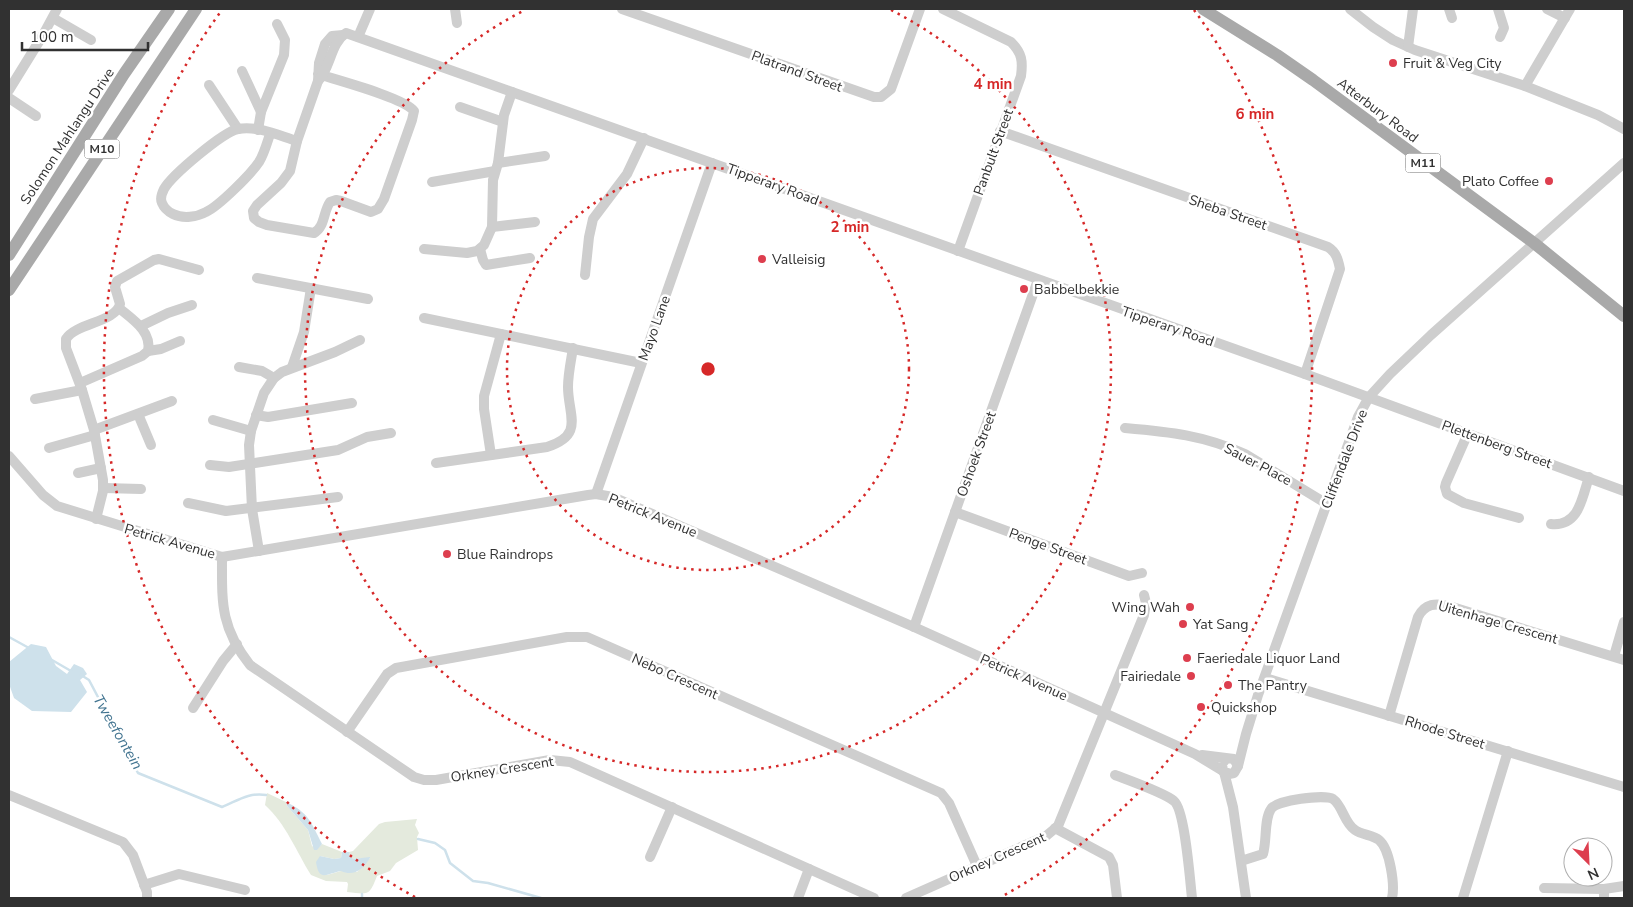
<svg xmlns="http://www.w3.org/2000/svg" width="1633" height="907" font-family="'Nunito Sans',sans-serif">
<rect width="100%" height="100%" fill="#fff"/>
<!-- green -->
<path fill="#e4eadd" d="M267,793L286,802L287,806L308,830L312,846L317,849L322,844L342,852L341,858L334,859L320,856L327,875L341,871L357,872L370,858L352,859L349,855V852L353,851L379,824L385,822L417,819L415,825L419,833L417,837L418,850L396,863L390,871L377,876C369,897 368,894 347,892L348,884L347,882L326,881L311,875C296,851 286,824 265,805Z"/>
<!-- water -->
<g fill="#cee1eb">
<path d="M31,644L46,647L56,666L67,674L74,664L83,668L87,674L80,680L87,692L71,712L32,711L14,698L9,684V662Z"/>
<path d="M286,802C309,813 311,822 322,844L317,850H314L308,830L287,806Z"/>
<path d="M342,852H349V855L353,859L370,857V858C363,869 354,877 341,871C326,874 319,882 316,862L320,856L334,859L341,858Z"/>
</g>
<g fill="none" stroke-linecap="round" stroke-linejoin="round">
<!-- stream -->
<g stroke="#cee1eb" stroke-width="2.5">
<path d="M9,637L29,648"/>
<path d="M52,660L71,671"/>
<path d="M81,675L89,680L138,773L222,807C237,801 249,792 266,795"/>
<path d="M418,839L435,843L445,850L450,863L473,881L488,883L541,898"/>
<path d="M362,898V894"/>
</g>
<!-- minor -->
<g stroke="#cecece" stroke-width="10">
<path d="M455,9L457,23"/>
<path d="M622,9L874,97H881L891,89L920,9"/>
<path d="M943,9L1011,42C1022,53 1023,61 1021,76L958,251"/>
<path d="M1350,9L1373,27L1393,40L1415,50L1525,86L1598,115L1624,129"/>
<path d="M1449,9L1452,18"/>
<path d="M1498,9L1504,28L1500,37"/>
<path d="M1547,9L1565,18"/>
<path d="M53,18L91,40"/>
<path d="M358,37L370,9"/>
<path d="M1408,47L1413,9"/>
<path d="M242,71L261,112"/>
<path d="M318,74C337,80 405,98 414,111L412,120L384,199L378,209L371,212L341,201L336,200L330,202C323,212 325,227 314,233L267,225L259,222L254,218L253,211L257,205L281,183L290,171L297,141L318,81L319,63L325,44L332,36L343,35"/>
<path d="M318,81C331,68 330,44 346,33L1305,374L1624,491"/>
<path d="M209,85L238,129"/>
<path d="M1525,86L1570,9"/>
<path d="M9,90L43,35L57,9"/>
<path d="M9,98L36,116"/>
<path d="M460,107L503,122"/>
<path d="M258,130L261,112L284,55L285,40L277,24"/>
<path d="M1000,131L1328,247C1336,252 1338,259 1340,269L1305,374"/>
<path d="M270,134C267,143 264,154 259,162C251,174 219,206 206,212C197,217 183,219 173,214C169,212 164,208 162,203C160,199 162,193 164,189C172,175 223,132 238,129C257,125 280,136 297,141"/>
<path d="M498,163L545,156"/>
<path d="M432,182L495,171"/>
<path d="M492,227L535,222"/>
<path d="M424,249L467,253L477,251L484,245L492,227L493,180L498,163L504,115L512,92"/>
<path d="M480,249L483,260L486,265L530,258"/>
<path d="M585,275L589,237L593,219L627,174L644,138"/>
<path d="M257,278L368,299"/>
<path d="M424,318L641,363"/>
<path d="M141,326L168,313L192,305"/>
<path d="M148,351L161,349L180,341"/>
<path d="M239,367L262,371L274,378"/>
<path d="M292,367L304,332L311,288"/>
<path d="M80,383L142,356L148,351C152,331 132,319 119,308"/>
<path d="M35,399L82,390"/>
<path d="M138,414L151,445"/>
<path d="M256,415L268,417L352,403"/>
<path d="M213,420L251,431"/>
<path d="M1125,428C1170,432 1203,435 1245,454L1327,504"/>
<path d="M94,430L172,401"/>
<path d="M1468,433L1446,483L1445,487L1447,494L1464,503L1519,518"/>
<path d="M49,448L95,435"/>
<path d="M491,455L484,409V396L501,334"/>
<path d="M9,456L43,495L57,506L222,557L588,495L596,494L613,497L914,627L1195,754L1223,771"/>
<path d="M436,463L547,447C585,435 568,415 568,387C568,374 571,361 573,348"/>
<path d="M210,465L229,467L338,450L367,437L391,433"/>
<path d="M78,473L101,468"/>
<path d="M104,488L141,489"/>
<path d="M596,494L712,163"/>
<path d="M188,503L226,511L338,497"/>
<path d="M955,512L1129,576L1142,573"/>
<path d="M96,519L103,491V480L94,430L82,390L66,348V339C76,323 116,322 120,304L115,287L117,281L154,260L159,259L199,270"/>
<path d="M1551,524C1579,527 1582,498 1589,477"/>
<path d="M259,551L252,509L249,445L251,431L264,393L274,378L282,372L335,352L360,340"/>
<path d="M222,557C222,602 220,627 250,665L414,777L424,780H436L550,760L570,762L874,898"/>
<path d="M914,627L1038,280"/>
<path d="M1614,656L1624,622"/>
<path d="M1265,678L1624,787"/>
<path d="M193,708L223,661L237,644"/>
<path d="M1389,716L1418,617C1425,603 1436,603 1449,606L1624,660"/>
<path d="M347,732L387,674L396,668L567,637H587L941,793L949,803L977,866"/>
<path d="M1202,755L1234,759L1238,766L1234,773L1229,774L1223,771L1222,764L1226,759"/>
<path d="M1238,766L1246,734L1258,695L1358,417L1369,397L1390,374L1431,335L1624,163"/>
<path d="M1224,772L1233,807L1246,898"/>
<path d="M1115,775C1128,780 1165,793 1174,801C1185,810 1190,881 1192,898"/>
<path d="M9,795L123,842L133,855L147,892V898"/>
<path d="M1055,828L1109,857L1113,865L1117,898"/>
<path d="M650,857L672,807"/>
<path d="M1241,861L1263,854C1267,841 1264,819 1271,809C1276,800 1325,794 1333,799C1343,806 1344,823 1355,830C1362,835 1373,835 1379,840C1390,849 1395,885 1392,898"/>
<path d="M144,885L179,874L245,890"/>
<path d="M1544,888L1604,889V898"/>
<path d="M1604,889L1624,886"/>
<path d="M798,898L809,869"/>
<path d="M906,898L1046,836L1058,826L1144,615L1146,603L1144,595"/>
<path d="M1463,898L1508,751"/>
</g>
<!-- major -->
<g stroke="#a9a9a9" stroke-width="12">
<path d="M1203,9L1277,55L1313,80L1534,243L1624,316"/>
<path d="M9,255L124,74L169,9"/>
<path d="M9,290L196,9"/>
</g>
</g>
<!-- distance rings -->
<g fill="none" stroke="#d62828" stroke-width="2.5" stroke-dasharray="2.5 5">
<circle cx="708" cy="369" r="201"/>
<path d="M891 10A403 403 0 1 1 525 10"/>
<path d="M415 897A604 604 0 0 1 222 10M1194 10A604 604 0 0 1 1001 897"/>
</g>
<!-- markers -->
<g fill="#dd3e4e" stroke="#fff" stroke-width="2">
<circle cx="1393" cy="63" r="5"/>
<circle cx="1549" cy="181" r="5"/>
<circle cx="762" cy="259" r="5"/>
<circle cx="1024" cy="289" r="5"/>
<circle cx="447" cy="554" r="5"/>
<circle cx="1190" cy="607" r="5"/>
<circle cx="1183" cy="624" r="5"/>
<circle cx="1187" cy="658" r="5"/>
<circle cx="1191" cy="676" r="5"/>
<circle cx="1228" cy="685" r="5"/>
<circle cx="1201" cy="707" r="5"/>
</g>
<g text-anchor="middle" stroke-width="5" stroke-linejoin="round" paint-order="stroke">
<!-- shield labels -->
<g fill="#fff" stroke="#6f6f6f" stroke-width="1">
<rect x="84.5" y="139.5" width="35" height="19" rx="4"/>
<rect x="1405.5" y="153.5" width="35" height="19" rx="4"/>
</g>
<g font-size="12" font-weight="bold" fill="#313131">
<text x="102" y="153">M10</text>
<text x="1423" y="167">M11</text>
</g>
<!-- poi labels -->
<g font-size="14" fill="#313131" stroke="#fff" text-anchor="start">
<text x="1403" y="68">Fruit &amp; Veg City</text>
<text x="1539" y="186" text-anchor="end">Plato Coffee</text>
<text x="772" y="264">Valleisig</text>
<text x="1034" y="294">Babbelbekkie</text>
<text x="457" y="559">Blue Raindrops</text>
<text x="1180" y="612" text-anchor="end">Wing Wah</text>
<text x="1193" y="629">Yat Sang</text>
<text x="1197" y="663">Faeriedale Liquor Land</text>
<text x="1181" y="681" text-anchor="end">Fairiedale</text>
<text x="1238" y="690">The Pantry</text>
<text x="1211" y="712">Quickshop</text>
</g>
<!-- street labels -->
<g font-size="14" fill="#313131" stroke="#fff">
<text transform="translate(797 71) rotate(20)" y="5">Platrand Street</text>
<text transform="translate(1378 110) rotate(37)" y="5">Atterbury Road</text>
<text transform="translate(67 136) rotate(-57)" y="5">Solomon Mahlangu Drive</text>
<text transform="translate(993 152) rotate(-70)" y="5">Panbult Street</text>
<text transform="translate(773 184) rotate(20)" y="5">Tipperary Road</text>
<text transform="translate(1228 212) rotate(19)" y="5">Sheba Street</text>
<text transform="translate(1168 326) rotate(19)" y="5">Tipperary Road</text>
<text transform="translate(654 328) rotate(-70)" y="5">Mayo Lane</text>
<text transform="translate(1497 444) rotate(20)" y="5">Plettenberg Street</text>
<text transform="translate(976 454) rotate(-70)" y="5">Oshoek Street</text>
<text transform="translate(1344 459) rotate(-69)" y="5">Cliffendale Drive</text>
<text transform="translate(1258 464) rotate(28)" y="5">Sauer Place</text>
<text transform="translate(653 515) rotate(22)" y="5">Petrick Avenue</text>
<text transform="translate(170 541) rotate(16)" y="5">Petrick Avenue</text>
<text transform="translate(1048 546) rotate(20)" y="5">Penge Street</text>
<text transform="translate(1498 622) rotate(16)" y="5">Uitenhage Crescent</text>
<text transform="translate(675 676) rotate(24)" y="5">Nebo Crescent</text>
<text transform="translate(1024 677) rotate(24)" y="5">Petrick Avenue</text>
<text transform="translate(1445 732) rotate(17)" y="5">Rhode Street</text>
<text transform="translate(502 769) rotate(-9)" y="5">Orkney Crescent</text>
<text transform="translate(997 857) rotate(-24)" y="5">Orkney Crescent</text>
</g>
<!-- water labels -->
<g font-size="15" font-style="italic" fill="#427490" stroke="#fff">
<text transform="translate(118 732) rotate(60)" y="5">Tweefontein</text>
</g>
</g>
<circle cx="708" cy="369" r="8" fill="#d62828" stroke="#fff" stroke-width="2.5"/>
<g font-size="15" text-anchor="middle" font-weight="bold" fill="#d62828" stroke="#fff" stroke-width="5" stroke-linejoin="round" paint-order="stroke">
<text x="993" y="89">4 min</text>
<text x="1255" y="119">6 min</text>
<text x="850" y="232">2 min</text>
</g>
<!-- border -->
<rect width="1633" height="907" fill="none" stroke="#313131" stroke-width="20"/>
<!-- north arrow -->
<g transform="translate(1588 862) rotate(156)"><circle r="24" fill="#ffffff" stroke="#adadad"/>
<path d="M0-4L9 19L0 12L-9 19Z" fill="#dd3e4e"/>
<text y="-8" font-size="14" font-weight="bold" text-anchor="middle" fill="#313131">N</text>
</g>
<!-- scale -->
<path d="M22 42v8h126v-8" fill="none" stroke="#313131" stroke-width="2.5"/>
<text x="30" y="42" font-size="15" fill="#313131" stroke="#ffffff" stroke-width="4" paint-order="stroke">100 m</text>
</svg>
